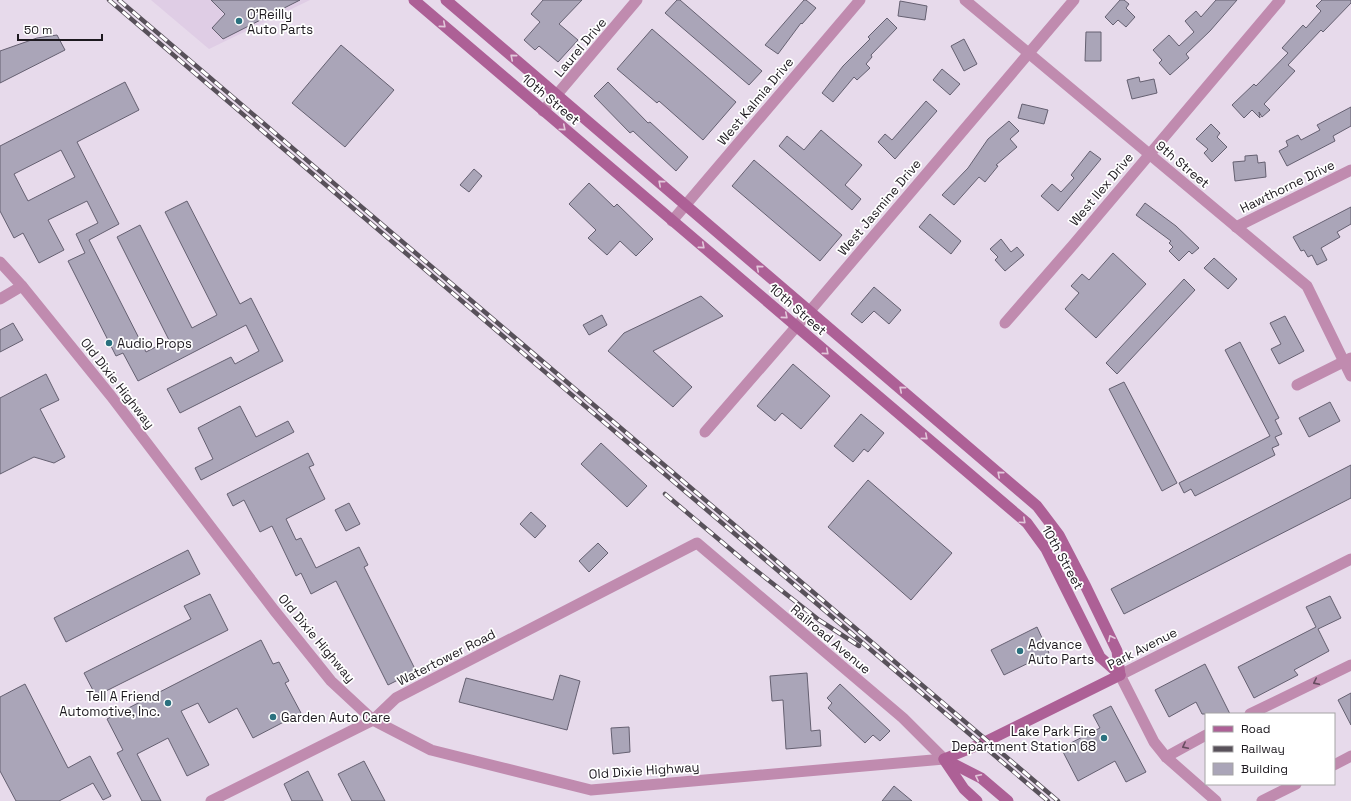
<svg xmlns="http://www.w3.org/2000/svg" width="1351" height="801" font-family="'Space Grotesk',sans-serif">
<rect width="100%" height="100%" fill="#e7daeb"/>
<!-- built -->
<path fill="#dfcde5" d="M151,0H310L209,49Z"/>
<!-- building -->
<g fill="#aaa5b8" stroke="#656071" fill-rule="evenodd">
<path d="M211,0H300L223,39L212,28L225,14Z"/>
<path d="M543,0H582L559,24L578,40L558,62L539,46L535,50L524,40L540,22L531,14Z"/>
<path d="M677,0H680L762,71L749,85L665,13Z"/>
<path d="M804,0H806L816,8L802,24L801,23L778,54L765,45Z"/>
<path d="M1120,0H1124L1129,4L1126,8L1135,17L1126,27L1118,20L1113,25L1105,17Z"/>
<path d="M1216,0H1237L1210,31L1186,54L1189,58L1170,75L1159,63L1162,60L1153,50L1169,35L1179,46L1194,32L1185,21L1196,11L1201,17Z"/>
<path d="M1322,0H1351V3L1323,32L1321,30L1288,65L1295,71L1264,104L1270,110L1262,117L1259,112L1260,118L1252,110L1244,118L1232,105L1254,84L1256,86L1288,53L1282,48L1303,25L1306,28L1321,11L1316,6Z"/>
<path d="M900,1L927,6L925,20L898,16Z"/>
<path d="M887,18L897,28L871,55L872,57L866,64L870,68L857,80L854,77L833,102L822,93L843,66L870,39L868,37Z"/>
<path d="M652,29L736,102L703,140L659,101L657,103L617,69Z"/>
<path d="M1086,32H1101V61H1085Z"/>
<path d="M57,35L65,50L0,83V51L37,38Z"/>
<path d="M964,39L977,64L964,71L951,46Z"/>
<path d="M341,45L394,90L345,147L292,103Z"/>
<path d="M942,69L960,84L950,95L933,80Z"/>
<path d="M1139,77L1140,82L1154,79L1157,93L1132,99L1127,80Z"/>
<path d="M125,82L139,110L77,142L119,224L89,240L146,352L169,340L117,237L140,225L192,328L217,315L165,212L187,201L240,304L251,298L283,361L180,413L167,389L231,357L235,364L259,351L246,325L138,381L123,353L116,356L68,261L85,253L76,234L98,223L87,201L48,220L64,250L39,263L23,233L14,238L0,211V146ZM61,150L75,177L28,201L14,174Z"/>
<path d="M608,82L648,123L650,122L688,157L676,171L633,131L630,133L594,96Z"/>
<path d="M926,101L937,111L895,159L878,142L885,134L892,140Z"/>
<path d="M1022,104L1048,110L1044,124L1018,118Z"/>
<path d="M1351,107V126L1333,136L1335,141L1287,166L1279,151L1288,146L1286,141L1298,135L1301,140L1320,130L1317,125Z"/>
<path d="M1009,121L1019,131L1010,139L1017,147L996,165L998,166L985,182L979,177L954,205L942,195L968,168L988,139Z"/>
<path d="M1211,124L1220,133L1217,137L1227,147L1212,162L1204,153L1208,149L1196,139Z"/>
<path d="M821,130L862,165L845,185L861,199L852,210L779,146L787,136L804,150Z"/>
<path d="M1090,151L1101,159L1058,211L1041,196L1052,184L1061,192L1074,178L1071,175Z"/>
<path d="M1257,155L1258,163L1265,162L1266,177L1235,181L1233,162L1245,161V156Z"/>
<path d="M754,160L842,235L820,261L732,186Z"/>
<path d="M474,169L482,176L469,192L460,185Z"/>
<path d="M589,183L614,207L617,204L653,239L636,256L620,241L607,255L588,238L596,230L569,204Z"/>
<path d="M1145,203L1176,226L1199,248L1192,254L1189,251L1179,261L1169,251L1173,247L1169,243L1171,241L1136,215Z"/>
<path d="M1351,207V224L1337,232L1340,237L1321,248L1327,260L1317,265L1312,255L1308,257L1304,250L1301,251L1293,237Z"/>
<path d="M930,214L961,241L951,254L919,227Z"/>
<path d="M1001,239L1011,252L1017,247L1024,255L1005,271L995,260L998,257L990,249Z"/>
<path d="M1113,253L1146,284L1096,338L1065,309L1079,293L1071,286L1082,274L1089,280Z"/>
<path d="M1214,258L1237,279L1228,289L1204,268Z"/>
<path d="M1184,279L1195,290L1117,374L1106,363Z"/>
<path d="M874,287L901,310L889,324L874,311L862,323L851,314Z"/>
<path d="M701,296L723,316L653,351L692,387L673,407L608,351L624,333Z"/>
<path d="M602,315L607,325L589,335L583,325Z"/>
<path d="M1285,316L1304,351L1279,364L1271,349L1281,344L1270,323Z"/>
<path d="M13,323L23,340L0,352V330Z"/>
<path d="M1240,342L1279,418L1275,420L1282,434L1275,437L1279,445L1272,448L1275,455L1195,496L1191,489L1184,493L1179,483L1270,436L1225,350Z"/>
<path d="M793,364L830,396L801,429L782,413L775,421L757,406Z"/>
<path d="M46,374L59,400L40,409L65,457L54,463L34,457L0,474V398Z"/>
<path d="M1124,382L1177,483L1162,491L1109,389Z"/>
<path d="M1330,402L1340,421L1309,437L1299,418Z"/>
<path d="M240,406L256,437L288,421L294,432L201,480L195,468L213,459L198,428Z"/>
<path d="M861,414L884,433L868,452L864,449L853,462L834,446Z"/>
<path d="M601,443L647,486L627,507L581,464Z"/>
<path d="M308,453L314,465L309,467L325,499L286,519L296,540L301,538L316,568L359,547L368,565L364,567L416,671L388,685L336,581L311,594L301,573L296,576L272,526L260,532L244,500L233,506L227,494Z"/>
<path d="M1351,465V498L1124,614L1111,589Z"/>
<path d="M868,480L952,553L911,600L828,527Z"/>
<path d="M349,503L360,524L346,531L335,510Z"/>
<path d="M531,512L546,526L535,538L520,524Z"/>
<path d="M598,543L608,553L589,572L579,561Z"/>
<path d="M188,550L200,574L66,642L54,618Z"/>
<path d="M210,594L228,630L96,696L84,673L191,619L184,606Z"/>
<path d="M1330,596L1341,618L1318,629L1329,651L1294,670L1298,675L1254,698L1238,667L1316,627L1306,607Z"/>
<path d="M1037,627L1049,653L1004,675L991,650Z"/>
<path d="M261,640L273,664L279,662L289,681L285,683L301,713L253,738L237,708L209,723L198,703L181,711L209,765L187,776L168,738L137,754L161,801H142L117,753L123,750L107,719Z"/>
<path d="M1205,664L1230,714H1202L1196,702L1169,717L1155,690Z"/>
<path d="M807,673L811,731L820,730L821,746L786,749L783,700L772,701L770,676Z"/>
<path d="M560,675L580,681L567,730L459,702L466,678L553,700Z"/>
<path d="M25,684L68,768L90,756L111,796L103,800L93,783L59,801H16L0,771V697Z"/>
<path d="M840,684L890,731L880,741L873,735L865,743L828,708L832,703L827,698Z"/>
<path d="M1351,693V725L1338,700Z"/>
<path d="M1111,706L1146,772L1126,782L1115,761L1078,781L1061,748L1100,728L1093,715Z"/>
<path d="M629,727L630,752L613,754L611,728Z"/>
<path d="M364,761L385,801H352L338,774Z"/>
<path d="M308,771L323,801H292L284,784Z"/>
<path d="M894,786L912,801H882Z"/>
</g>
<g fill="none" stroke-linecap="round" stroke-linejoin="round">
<!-- minor -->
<g stroke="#c08baf" stroke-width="11">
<path d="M965,0L1307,286L1351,376"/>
<path d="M543,111L637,0"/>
<path d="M672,221L860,0"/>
<path d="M1236,227L1351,170"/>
<path d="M0,299L22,286"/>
<path d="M1005,323L1073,245L1280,0"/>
<path d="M1297,385L1351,358"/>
<path d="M705,432L809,312L1074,0"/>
<path d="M1250,714L1351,665"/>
<path d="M373,720L396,698L697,543L903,718L944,759"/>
<path d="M1166,757L1206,735"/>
<path d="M1334,765L1351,756"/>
<path d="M1262,801L1296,784"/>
</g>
<!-- tertiary -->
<g stroke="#c08baf" stroke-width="11">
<path d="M0,262L22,286L111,396L274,610L331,681L373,720L431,750L591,790L944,759"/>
<path d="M211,801L373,720"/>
<path d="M1216,801L1166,757L1154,742L1120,675L1351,559"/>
</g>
<!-- secondary -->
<g stroke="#ad6096" stroke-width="11">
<path d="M414,0L1027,523L1046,549L1100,657L1120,675"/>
<path d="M446,0L1037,506L1059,535L1085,585L1117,651L1120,675"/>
<path d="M944,759L981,744L1120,675"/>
<path d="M944,759L981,778L1008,801"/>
<path d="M945,761L964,789L977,801"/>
</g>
<!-- rail casing -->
<g stroke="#58515a" stroke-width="4.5">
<g id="rail">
<path d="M109,0L1048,801"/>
<path d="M119,0L1058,801"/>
<path d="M665,494L748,564L819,620L859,646"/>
</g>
</g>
<!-- rail -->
<use href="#rail" stroke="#fff" stroke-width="3" stroke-dasharray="9" stroke-linecap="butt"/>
</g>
<!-- one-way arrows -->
<defs><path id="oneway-chevron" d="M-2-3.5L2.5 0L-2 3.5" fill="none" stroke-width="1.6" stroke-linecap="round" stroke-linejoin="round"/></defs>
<g stroke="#e2c7da">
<use href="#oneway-chevron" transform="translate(443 25) rotate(41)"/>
<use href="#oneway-chevron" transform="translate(513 57) rotate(-140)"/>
<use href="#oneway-chevron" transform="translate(563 128) rotate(40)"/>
<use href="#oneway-chevron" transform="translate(661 183) rotate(-139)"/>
<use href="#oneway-chevron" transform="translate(702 246) rotate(40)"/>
<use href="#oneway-chevron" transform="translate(759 268) rotate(-139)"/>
<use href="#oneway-chevron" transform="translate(785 316) rotate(40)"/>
<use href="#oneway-chevron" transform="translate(826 352) rotate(41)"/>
<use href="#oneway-chevron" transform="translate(902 389) rotate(-140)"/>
<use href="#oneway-chevron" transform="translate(925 437) rotate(41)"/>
<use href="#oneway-chevron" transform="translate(1000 474) rotate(-139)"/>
<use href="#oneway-chevron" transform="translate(1023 521) rotate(42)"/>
<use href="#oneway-chevron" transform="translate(1111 638) rotate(-116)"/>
<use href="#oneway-chevron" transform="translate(978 777) rotate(-153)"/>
</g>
<g stroke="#664c60">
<use href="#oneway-chevron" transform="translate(1316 682) rotate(154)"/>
<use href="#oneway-chevron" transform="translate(1185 746) rotate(153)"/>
</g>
<!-- markers -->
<g fill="#2b717f" stroke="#fff" stroke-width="1.5">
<circle cx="239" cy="21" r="4"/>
<circle cx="109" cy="343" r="4"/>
<circle cx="1020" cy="651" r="4"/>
<circle cx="168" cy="703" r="4"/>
<circle cx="273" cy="717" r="4"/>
<circle cx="1104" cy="738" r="4"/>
</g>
<g text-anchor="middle" stroke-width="3.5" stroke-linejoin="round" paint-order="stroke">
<!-- poi labels -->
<g font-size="13" fill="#1d191f" stroke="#fff" text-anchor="start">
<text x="247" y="19">O'Reilly<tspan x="247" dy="15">Auto Parts</tspan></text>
<text x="117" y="348">Audio Props</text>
<text x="1028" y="649">Advance<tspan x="1028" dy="15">Auto Parts</tspan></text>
<text x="160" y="701" text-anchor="end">Tell A Friend<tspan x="160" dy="15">Automotive, Inc.</tspan></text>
<text x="281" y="722">Garden Auto Care</text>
<text x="1096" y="736" text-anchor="end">Lake Park Fire<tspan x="1096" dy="15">Department Station 68</tspan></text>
</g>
<!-- street labels -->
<g font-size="13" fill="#1d191f" stroke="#fff">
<text transform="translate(580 47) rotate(-50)" y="5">Laurel Drive</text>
<text transform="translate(551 99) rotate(40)" y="5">10th Street</text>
<text transform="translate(755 101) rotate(-50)" y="5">West Kalmia Drive</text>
<text transform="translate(1183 164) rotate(40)" y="5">9th Street</text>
<text transform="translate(1287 186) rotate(-26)" y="5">Hawthorne Drive</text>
<text transform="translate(1101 189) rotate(-50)" y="5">West Ilex Drive</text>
<text transform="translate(879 207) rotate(-50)" y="5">West Jasmine Drive</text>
<text transform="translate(798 309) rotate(41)" y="5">10th Street</text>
<text transform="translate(118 383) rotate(52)" y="5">Old Dixie Highway</text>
<text transform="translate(1063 557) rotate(61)" y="5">10th Street</text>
<text transform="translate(317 638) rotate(50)" y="5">Old Dixie Highway</text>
<text transform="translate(831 639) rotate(40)" y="5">Railroad Avenue</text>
<text transform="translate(1142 648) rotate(-27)" y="5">Park Avenue</text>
<text transform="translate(446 657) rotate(-27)" y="5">Watertower Road</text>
<text transform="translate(644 770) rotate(-4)" y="5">Old Dixie Highway</text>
</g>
</g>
<!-- legend -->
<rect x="1205" y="713" width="130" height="72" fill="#ffffff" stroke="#a5a3a5"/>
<rect x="1213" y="726" width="20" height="6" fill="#ad6096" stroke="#a5a3a5"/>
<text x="1241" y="733" font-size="12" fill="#1d191f">Road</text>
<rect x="1213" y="746" width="20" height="6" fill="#58515a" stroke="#a5a3a5"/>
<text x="1241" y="753" font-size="12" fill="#1d191f">Railway</text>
<rect x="1213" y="763" width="20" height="12" fill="#aaa5b8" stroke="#a5a3a5"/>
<text x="1241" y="773" font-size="12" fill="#1d191f">Building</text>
<!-- scale -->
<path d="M18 34v6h84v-6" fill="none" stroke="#1d191f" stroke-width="2"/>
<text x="24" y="34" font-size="12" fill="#1d191f" stroke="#ffffff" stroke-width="3" paint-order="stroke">50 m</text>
</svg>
